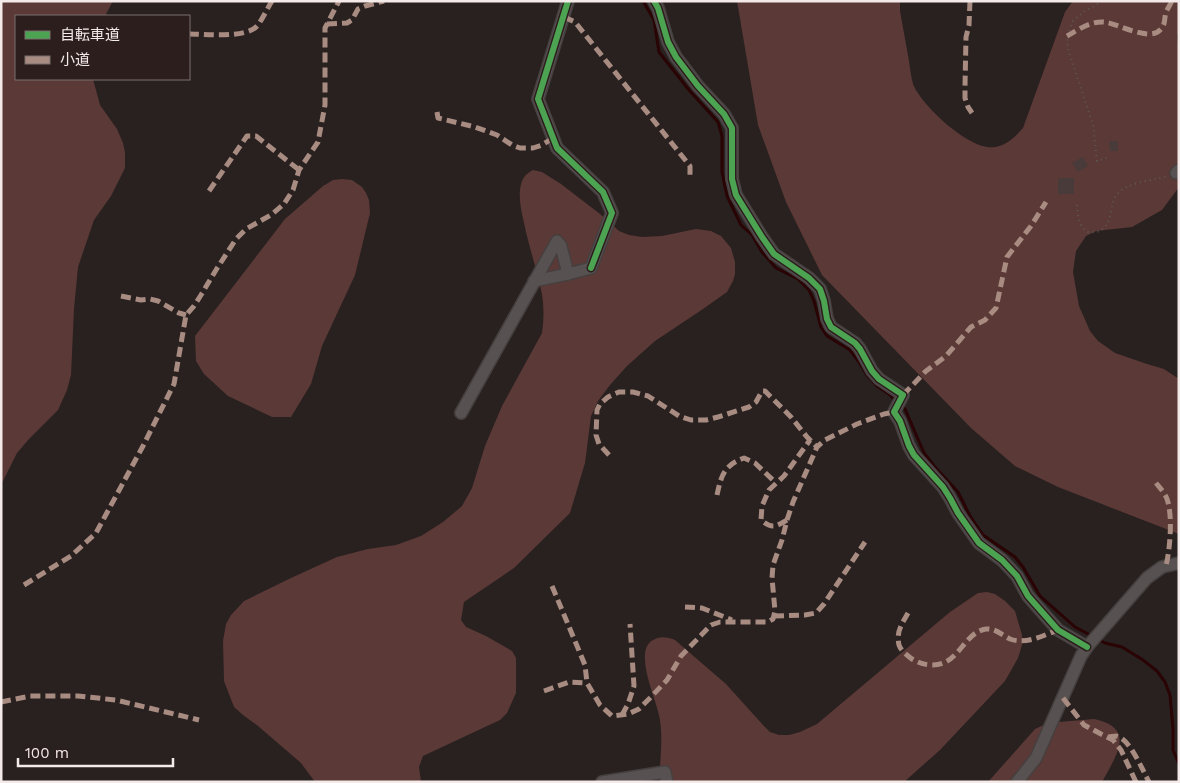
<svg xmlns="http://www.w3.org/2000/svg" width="1180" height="783" font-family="'Work Sans','Noto Sans JP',sans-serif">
<rect width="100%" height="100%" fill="#282120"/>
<!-- green -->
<g fill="#5b3936">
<path d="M1,1H113L105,16H16V79H93L100,105L117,129L123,143L125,152V168L111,196L94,220L78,267L74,309L71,375L67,390L58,410L29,439L17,453L1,485Z"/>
<path d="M737,1H900V11C903,28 906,44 909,61C910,68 911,77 913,84C921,105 971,152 995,147C1007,145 1015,137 1023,128L1065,12L1073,1H1179V30L1177,37L1179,51V187L1162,210L1132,227L1096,231L1086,236L1076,251L1073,272L1079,306L1090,331L1098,341L1115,353L1147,364L1164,369L1179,379V534L1058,487L1015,466L971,428L822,275L786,202L758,125Z"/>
<path d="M533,170L542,172L561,184L600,214L619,231L629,235L642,237L662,236L696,229L711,231L721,236L731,248L735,262V274L733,281L727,292L703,309L655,341L627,366L610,385L598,401L591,416L585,463L570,513L514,568L464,602L461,620L466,627L486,636L512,651L516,658V693L507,713L500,720L423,756L419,767L421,782H315L301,763L258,726L243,715L234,707L224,681L223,641L226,624L231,615L244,601L291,578L337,557L368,549L396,545L421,536L443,522L462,506L472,488L485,446L502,406L542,333C544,320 544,307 542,294C537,270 529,247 524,223C521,210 518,196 521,184C523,177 527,173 533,170Z"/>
<path d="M342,179L352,180L362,187L366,193L369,200L370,213L355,275L322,346L311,384L291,417H272L228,396L204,374L196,361L195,336L285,219L323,186L333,180Z"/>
<path d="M987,592L995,594L1005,601L1015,611L1022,635V645L1018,658L1005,681L940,750L904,782H659C660,761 663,740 660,720C658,702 632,651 653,640C661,636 667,637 675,640L726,684L763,725L770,732L779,735H789L800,732L817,724L950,612L978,593Z"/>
<path d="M1094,719C1137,728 1116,756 1102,782H988L1035,729L1046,724L1059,722Z"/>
</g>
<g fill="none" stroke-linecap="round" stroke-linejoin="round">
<!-- stream -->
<g stroke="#2a0305" stroke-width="3">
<path d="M643,1L654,20L659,52L689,90L718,122L722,136V172L727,196L741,225L752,235L762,252L776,268L798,279L809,290L814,301L821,327L827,336L850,350L859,362L867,375L877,386L889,394L896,401"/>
<path d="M901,405L905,409L924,453L934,466L958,492L970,516L983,535L1015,557L1023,567L1040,596L1075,627L1092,636"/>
<path d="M1097,639L1105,643L1122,647L1143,660L1157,671L1165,682L1170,695L1173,729V750L1179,764"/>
</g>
</g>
<!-- building -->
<g fill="#493b3a">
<path d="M1109,141H1118V151H1110Z"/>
<path d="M1083,157L1088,166L1078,172L1072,163Z"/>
<rect x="1058" y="178" width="16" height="16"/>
</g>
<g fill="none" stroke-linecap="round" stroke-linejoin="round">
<!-- minor casing -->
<g stroke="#45403f" stroke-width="14">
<g id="minor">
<path d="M654,1L658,8L668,42L676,57L698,86L724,114L732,128V179L736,195L762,237L774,254L809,278L820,289L824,301L827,319L831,327L855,343L860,349L872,371L879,379L903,395L894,412L900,421L909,446L914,455L943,487L950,498L958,513L979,543L1002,560L1017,576L1028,596L1058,630L1087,647"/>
<path d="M1176,173L1179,170"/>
<path d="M534,281L568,274"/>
<path d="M461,413L557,241L561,246L568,274L591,268L612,213L603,192L557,148L538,99L568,1"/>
<path d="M602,782L665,772L667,782"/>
<path d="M1017,782L1036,758L1081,656L1087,647L1147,578L1162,567L1179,563"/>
</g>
</g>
<!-- path -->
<g stroke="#5e5857" stroke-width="2" stroke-dasharray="1 4" stroke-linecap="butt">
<path d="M1098,4L1083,12L1073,21L1067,36L1068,49L1093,125L1097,161L1107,158"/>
<path d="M1077,205C1078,216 1078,226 1088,232C1106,234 1109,222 1112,207C1113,204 1113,199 1116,196C1125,182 1152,181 1167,176"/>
</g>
<!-- minor -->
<use href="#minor" stroke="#575151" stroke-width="11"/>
<!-- quiet -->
<g stroke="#a88b81" stroke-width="5" stroke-dasharray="10 5" stroke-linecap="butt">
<path d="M970,1L969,25L966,37L965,86V98L968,107L972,113"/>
<path d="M564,17L575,22L690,166V178"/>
<path d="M327,24L347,23L352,20L358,9L365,6L384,1"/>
<path d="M189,34C206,34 247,39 258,25C263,18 267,9 272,1"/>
<path d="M1067,36C1078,30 1090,21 1104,22C1117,23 1149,42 1160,30C1166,25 1164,18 1166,12C1168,8 1170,5 1172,1"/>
<path d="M437,112L438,118L475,127L497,135L512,145L520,148H533L542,145L553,138"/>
<path d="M209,191L247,136H256L299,170"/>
<path d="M121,296L141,300L150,299L158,301L179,313L186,315"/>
<path d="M903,395L926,371L946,356L971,327L985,320L996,308L1007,257L1031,226L1046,202"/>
<path d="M609,455L599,444L596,435L597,410L600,404L608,397L619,392H633L648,396L679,416L691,420H706L718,417L749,407L756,402L762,391H765L791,417L807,437L817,447"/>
<path d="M1156,483C1160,488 1165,493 1167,499C1173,516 1170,549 1166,566"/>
<path d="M717,495C721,476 724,465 744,458L755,463L776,483"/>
<path d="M787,520C775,527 772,529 761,520L762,506L769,490L784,476L810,440"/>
<path d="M24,585L71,556L96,533L143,446L174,384L186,315L194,306L201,295L216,270L236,239L246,229L271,215L284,204L293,190L299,170L318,142L325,105V28L339,1"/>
<path d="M552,586L585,665L587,683L600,705L612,716L628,714L639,709L650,698L667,680L681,656L711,625L720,622H768L773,619L775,611L772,578L773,565L782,540L787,520L793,502L817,447L825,440L857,424L884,414L894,412"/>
<path d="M685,607L702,608L732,620"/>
<path d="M908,613C902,624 896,631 899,645C901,651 907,655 912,659C919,663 925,665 933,665C959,665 964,632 986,629C995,628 1002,635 1010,639C1026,645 1044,635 1058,630"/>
<path d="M774,616L805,615L816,613L824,604L865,542"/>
<path d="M544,691L569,682L587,683"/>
<path d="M1063,698L1084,725L1101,734L1113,740L1121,750L1136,782"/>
<path d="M1,702L30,696H78L116,700L199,720"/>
<path d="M622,715L628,704L634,686L630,624"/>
<path d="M1108,737C1111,737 1113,736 1116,736C1129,737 1143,771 1149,782"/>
</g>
<!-- cycleway casing -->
<g stroke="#2b1e1d" stroke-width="9">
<g id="cycleway">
<path d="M568,1L538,99L557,148L603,192L612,213L591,268"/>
<path d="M654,1L658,8L668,42L676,57L698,86L724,114L732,128V179L736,195L762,237L774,254L809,278L820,289L824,301L827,319L831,327L855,343L860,349L872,371L879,379L903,395L894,412L900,421L909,446L914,455L943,487L950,498L958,513L979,543L1002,560L1017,576L1028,596L1058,630L1087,647"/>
</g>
</g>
<!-- cycleway -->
<use href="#cycleway" stroke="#4ca352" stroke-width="6"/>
</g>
<!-- border -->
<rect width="1180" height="783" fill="none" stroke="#f3eae9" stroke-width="5"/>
<!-- legend -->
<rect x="15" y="15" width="175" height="65" fill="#2b1e1d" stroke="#7b706f"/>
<rect x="25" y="31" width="25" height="8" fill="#4ca352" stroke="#7b706f"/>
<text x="60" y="40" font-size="15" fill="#f3eae9">自転車道</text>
<rect x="25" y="56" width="25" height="8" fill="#a88b81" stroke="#7b706f"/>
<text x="60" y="65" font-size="15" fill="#f3eae9">小道</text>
<!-- scale -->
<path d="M18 758v8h155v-8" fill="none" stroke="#f3eae9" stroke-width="2.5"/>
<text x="25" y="758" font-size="15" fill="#f3eae9" stroke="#2b1e1d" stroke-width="4" paint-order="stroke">100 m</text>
</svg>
